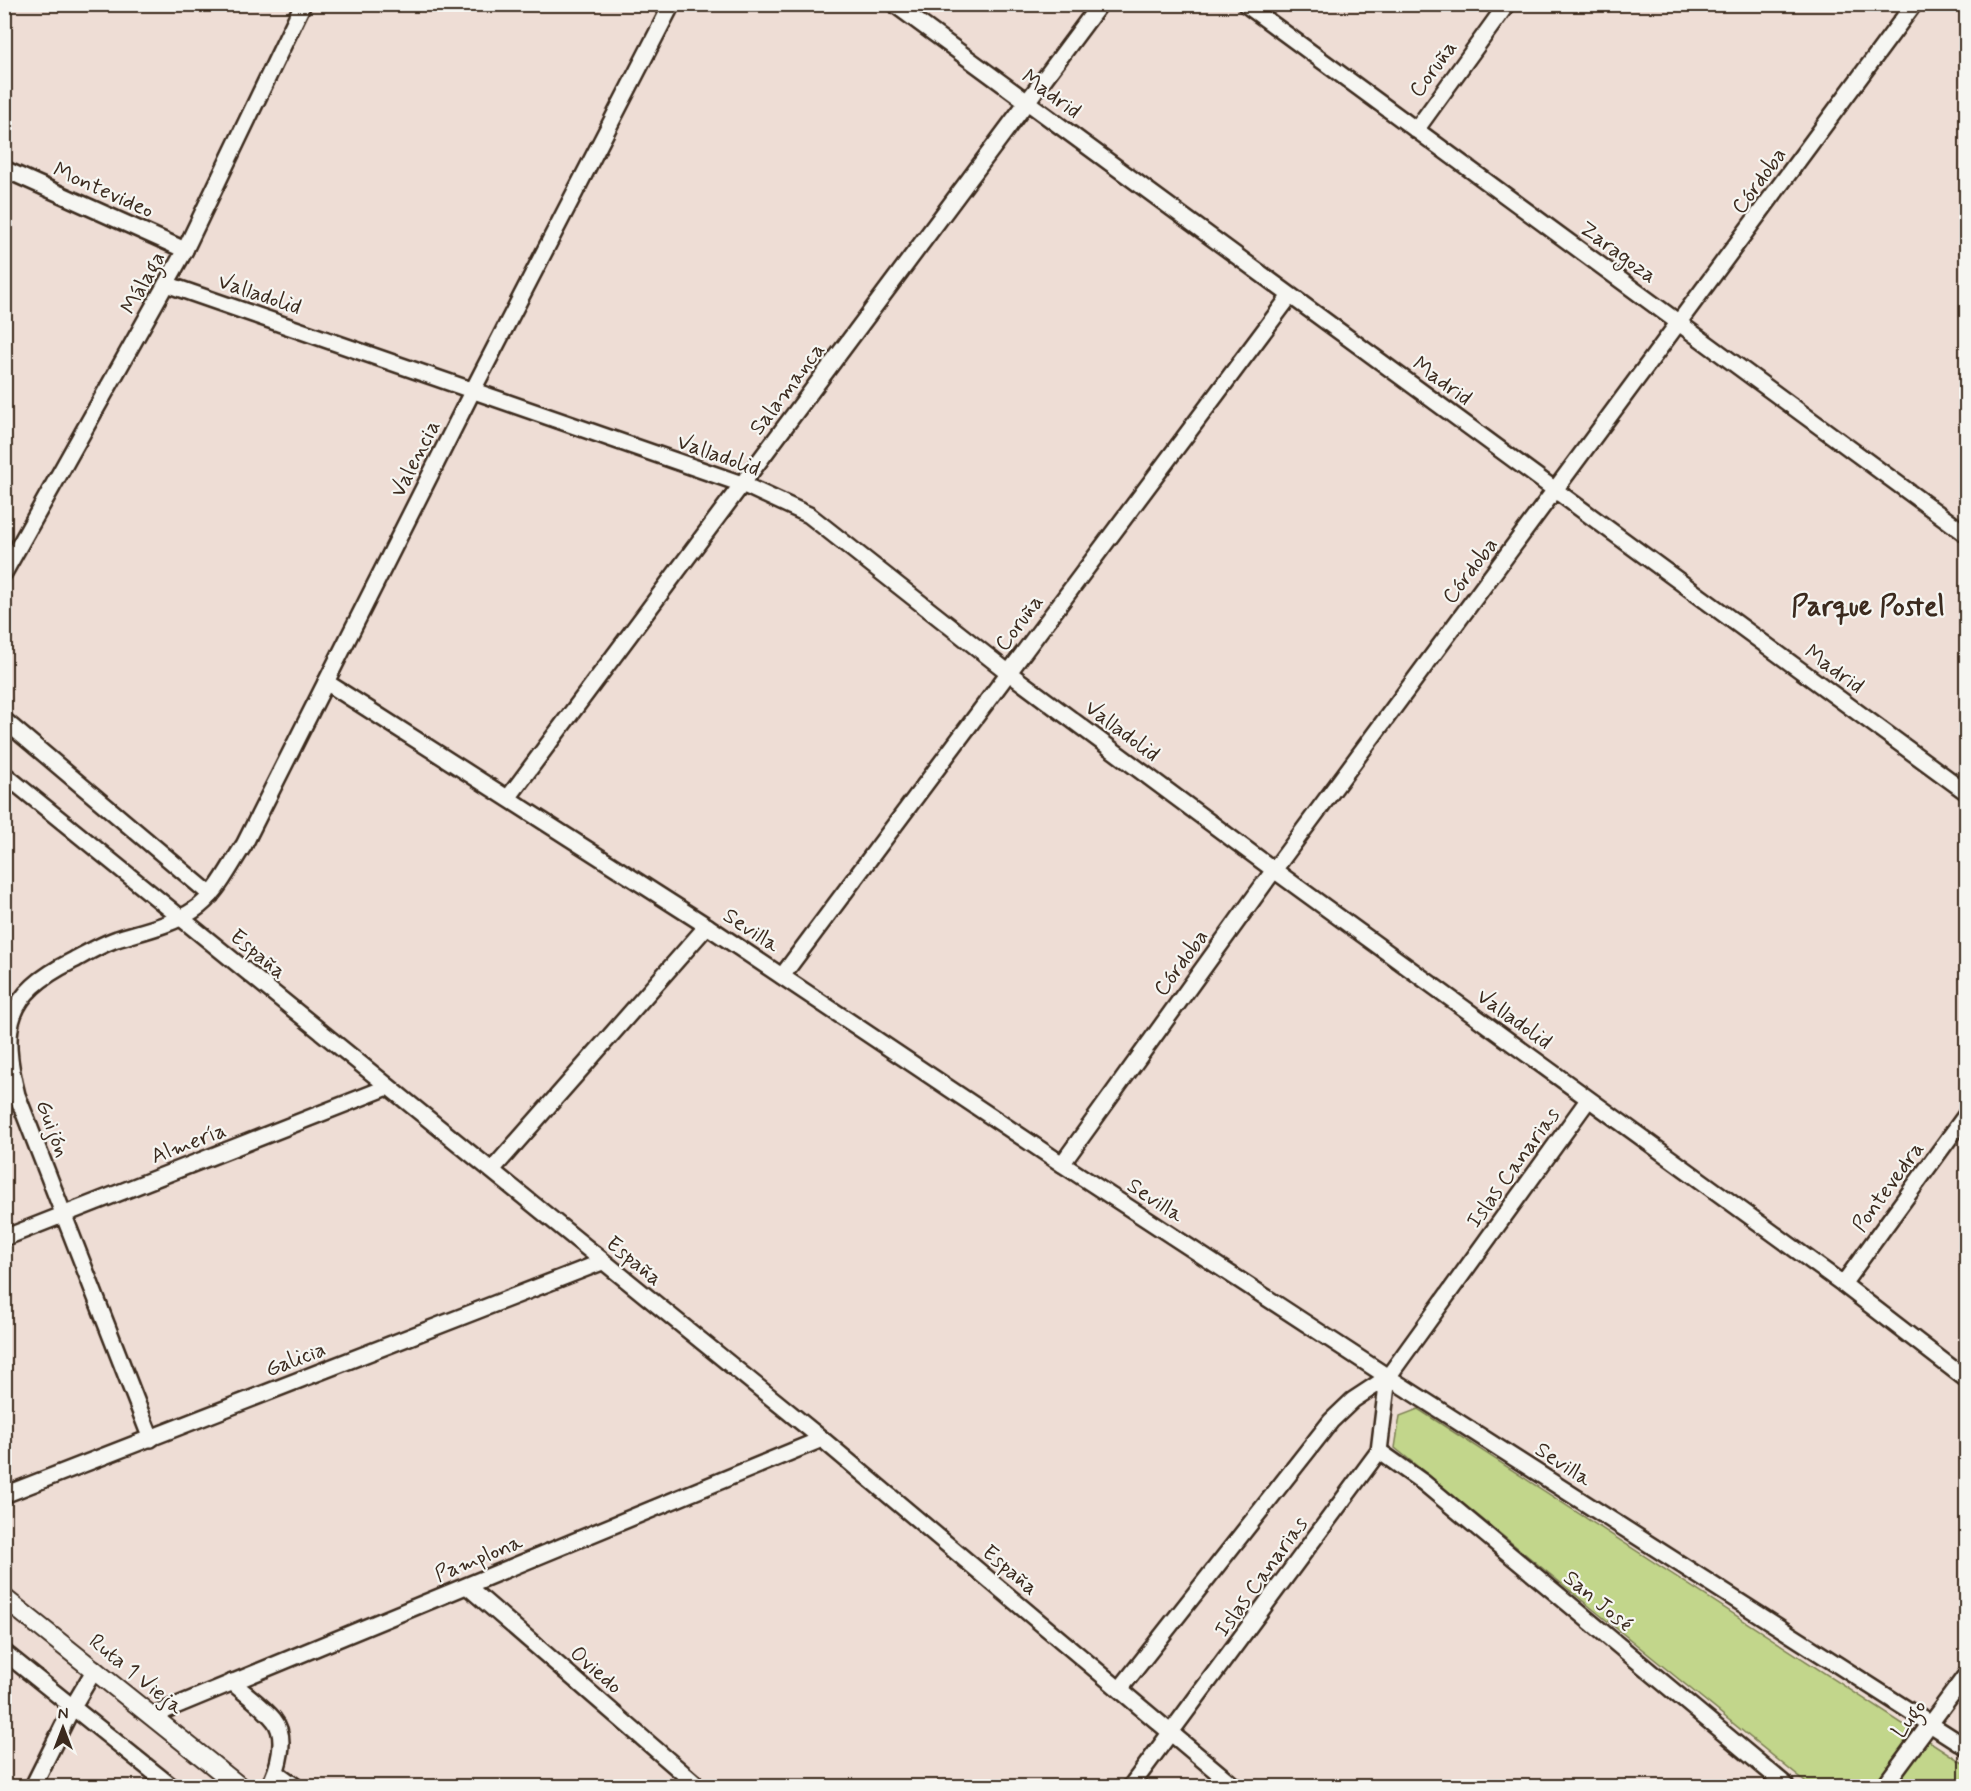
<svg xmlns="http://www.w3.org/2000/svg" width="1971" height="1791" font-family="Mynerve,sans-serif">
<rect width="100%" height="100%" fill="#eeddd5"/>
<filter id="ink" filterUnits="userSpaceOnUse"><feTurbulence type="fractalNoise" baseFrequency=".0167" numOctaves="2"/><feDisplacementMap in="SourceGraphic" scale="12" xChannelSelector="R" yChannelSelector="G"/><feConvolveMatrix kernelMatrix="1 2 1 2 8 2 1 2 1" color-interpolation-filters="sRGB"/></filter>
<g filter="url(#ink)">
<!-- green -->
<path fill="#c2d68b" stroke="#7e8054" stroke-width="1.5" d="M1418,1409L1966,1765V1786H1810L1395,1448L1400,1416Z"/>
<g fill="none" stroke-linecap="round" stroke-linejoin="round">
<!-- minor casing -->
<g stroke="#3b2a1e" stroke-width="20">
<g id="minor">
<path d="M894,4L1966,792"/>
<path d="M1245,4L1966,534"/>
<path d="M1416,130L1507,4"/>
<path d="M4,169L185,250"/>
<path d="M166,284L742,484L809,515L1009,673L1274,870L1843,1284L1966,1379"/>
<path d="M4,573L185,250L303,4"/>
<path d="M326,682L707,926L1062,1164L1388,1377L1966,1747"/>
<path d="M4,720L211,895"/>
<path d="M4,774L822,1439L1234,1786"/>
<path d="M508,798L1100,4"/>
<path d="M782,976L1290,296"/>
<path d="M1062,1164L1274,870L1914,4"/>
<path d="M492,1170L707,926"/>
<path d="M4,1238L388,1087"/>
<path d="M1843,1284L1966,1115"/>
<path d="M151,1439L17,1095C0,1027 6,994 72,961C87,953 102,944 117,939C143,931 172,925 194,910C217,895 229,867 244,845L473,390L672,4"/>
<path d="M1379,1451L1424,1483L1787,1786"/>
<path d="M4,1495L602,1262"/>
<path d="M467,1586L698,1786"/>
<path d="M4,1652L171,1786"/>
<path d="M232,1682C245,1694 263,1706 274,1720C288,1737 278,1770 269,1786"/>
<path d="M1120,1689L1331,1421L1353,1400L1388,1377"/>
<path d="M151,1716L822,1439"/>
<path d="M277,1773L295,1786"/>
<path d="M33,1786L72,1708L95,1669"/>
<path d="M1131,1786L1379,1451L1388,1377L1588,1100"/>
<path d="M1884,1786L1966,1675"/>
</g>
</g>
<!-- tertiary casing -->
<g stroke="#3b2a1e" stroke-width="22">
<path id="tertiary" d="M4,1598L239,1786"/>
</g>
<!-- minor -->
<use href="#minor" stroke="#f6f6f2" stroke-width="15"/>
<!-- tertiary -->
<use href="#tertiary" stroke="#f6f6f2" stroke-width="18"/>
</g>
</g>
<g text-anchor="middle" stroke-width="4.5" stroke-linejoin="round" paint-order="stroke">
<!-- street labels -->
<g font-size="22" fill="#3b2a1e" stroke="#f6f6f2">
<text transform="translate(1432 68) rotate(-54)" y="8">Coruña</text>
<text transform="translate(1052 93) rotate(36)" y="8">Madrid</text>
<text transform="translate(1758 180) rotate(-54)" y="8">Córdoba</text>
<text transform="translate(104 189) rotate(24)" y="8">Montevideo</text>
<text transform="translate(1619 251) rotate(36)" y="8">Zaragoza</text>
<text transform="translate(142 282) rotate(-61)" y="8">Málaga</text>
<text transform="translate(260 293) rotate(19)" y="8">Valladolid</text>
<text transform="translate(1443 380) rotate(36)" y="8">Madrid</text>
<text transform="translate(786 388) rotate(-53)" y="8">Salamanca</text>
<text transform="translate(719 454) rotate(20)" y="8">Valladolid</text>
<text transform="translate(414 458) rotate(-63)" y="8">Valencia</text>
<text transform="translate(1469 570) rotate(-53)" y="8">Córdoba</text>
<text transform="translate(1018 622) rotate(-53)" y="8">Coruña</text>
<text transform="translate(1835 668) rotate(36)" y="8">Madrid</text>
<text transform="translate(1123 730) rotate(37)" y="8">Valladolid</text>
<text transform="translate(752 929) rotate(33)" y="8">Sevilla</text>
<text transform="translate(259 953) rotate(39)" y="8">España</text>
<text transform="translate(1180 962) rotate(-54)" y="8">Córdoba</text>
<text transform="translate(1515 1018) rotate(36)" y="8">Valladolid</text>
<text transform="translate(54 1128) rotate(69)" y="8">Guijón</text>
<text transform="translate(188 1142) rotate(-21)" y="8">Almería</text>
<text transform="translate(1512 1167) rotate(-54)" y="8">Islas Canarias</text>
<text transform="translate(1887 1186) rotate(-54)" y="8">Pontevedra</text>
<text transform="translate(1156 1199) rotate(33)" y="8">Sevilla</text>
<text transform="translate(635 1260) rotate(39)" y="8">España</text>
<text transform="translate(295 1358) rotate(-21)" y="8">Galicia</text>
<text transform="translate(1564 1463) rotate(33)" y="8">Sevilla</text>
<text transform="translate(478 1557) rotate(-22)" y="8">Pamplona</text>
<text transform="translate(1011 1569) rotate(40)" y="8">España</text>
<text transform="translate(1260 1576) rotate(-54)" y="8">Islas Canarias</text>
<text transform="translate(1599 1600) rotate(40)" y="8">San José</text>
<text transform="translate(597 1669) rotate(41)" y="8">Oviedo</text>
<text transform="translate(137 1673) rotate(39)" y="8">Ruta 1 Vieja</text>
<text transform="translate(1908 1718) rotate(-53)" y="8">Lugo</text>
</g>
<!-- district labels -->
<g font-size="28" font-weight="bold" fill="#3b2a1e" stroke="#f6f6f2">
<text x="1868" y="615">Parque Postel</text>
</g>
</g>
<!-- margin -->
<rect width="1971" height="1791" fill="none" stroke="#f6f6f2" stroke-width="24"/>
<rect x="12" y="12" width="1947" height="1767" fill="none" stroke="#3b2a1e" stroke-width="2" filter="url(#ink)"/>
<!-- north arrow -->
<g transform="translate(63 1728)" stroke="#f6f6f2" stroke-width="4.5" paint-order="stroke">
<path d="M0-4.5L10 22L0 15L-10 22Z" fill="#3b2a1e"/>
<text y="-9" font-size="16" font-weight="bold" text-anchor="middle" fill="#3b2a1e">N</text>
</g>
</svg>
